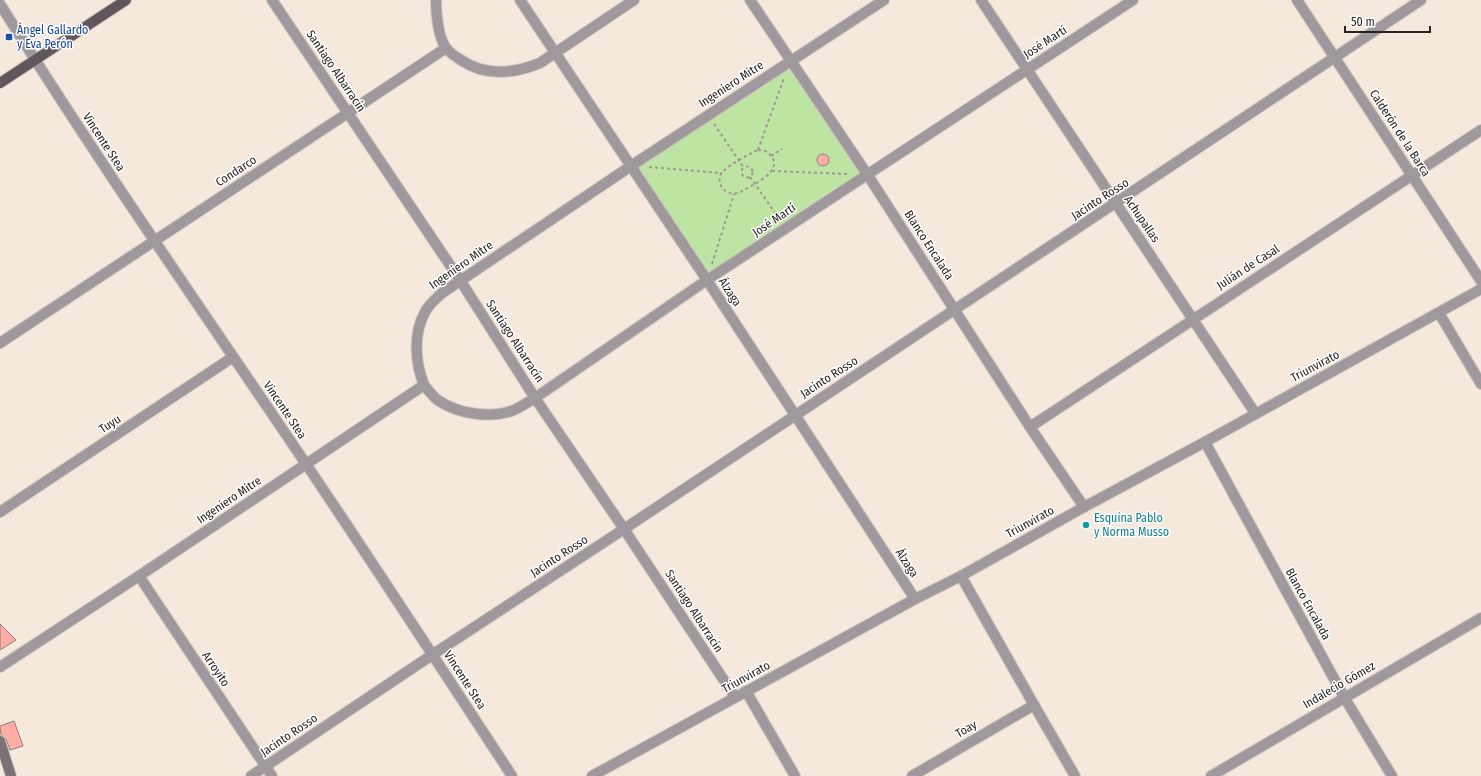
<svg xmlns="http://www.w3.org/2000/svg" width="1481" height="776" font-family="'Fira Sans Condensed',sans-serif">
<rect width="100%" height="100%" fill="#f5e8dd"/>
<!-- green -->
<path fill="#bde4a3" d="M791,60L867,174L707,280L631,166Z"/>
<!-- building -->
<g fill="#ffada5" stroke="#8e7d7b">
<circle cx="823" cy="160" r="6"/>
<path d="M0,624L16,640L0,650Z"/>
<path d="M14,721L23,746L10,750L6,739L1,735L0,726Z"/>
</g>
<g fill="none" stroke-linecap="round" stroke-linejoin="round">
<!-- street casing -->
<g stroke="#d0c5bb" stroke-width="12">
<g id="street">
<path d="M272,0L460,280L535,398L624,529L735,697"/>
<path d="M436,0C436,13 438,37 446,48C450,53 456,57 461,60C486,77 513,74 540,63L634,0"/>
<path d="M520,0L707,280L915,599"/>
<path d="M750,0L867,174L1030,427L1084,507"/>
<path d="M981,0L1255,413"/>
<path d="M1297,0L1481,281"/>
<path d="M0,4C97,160 202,310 304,461C375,566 443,671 512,776"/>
<path d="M1439,313L1481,384"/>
<path d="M0,343L446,48"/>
<path d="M424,385C429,391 433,397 439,401C459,414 491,419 514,410C521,407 528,402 535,398L707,280L1133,0"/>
<path d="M1030,427L1481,130"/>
<path d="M1205,442L1344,697L1392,776"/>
<path d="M0,512L233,357"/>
<path d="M139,576L272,776"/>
<path d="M961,576L1034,705L1075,776"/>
<path d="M0,667L139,576L424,385C415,362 413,334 425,312C429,304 436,299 442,293L631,166L884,0"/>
<path d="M746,691L795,776"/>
<path d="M251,776L432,655L624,529L1421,0"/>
<path d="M592,776L915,599L961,576L1084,507L1205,442L1481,289"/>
<path d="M912,776L1034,705"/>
<path d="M1211,776L1481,618"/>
</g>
</g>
<!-- secondary casing -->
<g stroke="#d0c5bb" stroke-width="12">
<path id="secondary" d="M0,741L11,776"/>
</g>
<!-- primary casing -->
<g stroke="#d0c5bb" stroke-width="12">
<path id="primary" d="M0,83L126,0"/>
</g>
<!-- path -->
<g stroke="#a0978f" stroke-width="2" stroke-dasharray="3 3" stroke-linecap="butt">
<path d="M714,124L744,168"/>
<path d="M758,150C763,150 768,151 771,156C784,172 752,185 742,191C730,199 715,187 721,174C725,167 750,153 758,150Z"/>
<path d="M758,150L784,78"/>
<path d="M771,156L782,149"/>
<circle cx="747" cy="172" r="5.5"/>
<path d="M649,167L722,173"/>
<path d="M772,171L849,174"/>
<path d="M750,177L780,220"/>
<path d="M712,264L734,194"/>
</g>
<!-- street -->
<use href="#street" stroke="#9f999d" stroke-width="10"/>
<!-- secondary -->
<use href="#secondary" stroke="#7b7277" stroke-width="10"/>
<!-- primary -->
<use href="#primary" stroke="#61565d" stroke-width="10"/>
</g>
<!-- markers -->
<rect fill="#1a4fb4" stroke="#fff" stroke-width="1.5" x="5" y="33" width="8" height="8" rx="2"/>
<circle fill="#0f9aa8" stroke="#fff" stroke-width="1.5" cx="1086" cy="525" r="4"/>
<g text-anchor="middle" stroke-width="3" stroke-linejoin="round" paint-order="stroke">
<!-- transit labels -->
<g font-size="12" fill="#164399" stroke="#fff" text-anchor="start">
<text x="17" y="34">Ángel Gallardo<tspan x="17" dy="14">y Eva Perón</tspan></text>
</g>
<!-- street labels -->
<g font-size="12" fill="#28231f" stroke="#fff">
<text transform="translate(1045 42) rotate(-33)" y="4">José Martí</text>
<text transform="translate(336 71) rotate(56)" y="4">Santiago Albarracín</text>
<text transform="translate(731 84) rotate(-33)" y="4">Ingeniero Mitre</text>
<text transform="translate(1400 133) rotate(57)" y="4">Calderón de la Barca</text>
<text transform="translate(104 142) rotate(57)" y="4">Vincente Stea</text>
<text transform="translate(236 171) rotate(-33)" y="4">Condarco</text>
<text transform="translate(1100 199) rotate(-33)" y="4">Jacinto Rosso</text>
<text transform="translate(1142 219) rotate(56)" y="4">Achupallas</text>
<text transform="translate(774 220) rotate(-34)" y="4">José Martí</text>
<text transform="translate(929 245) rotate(57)" y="4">Blanco Encalada</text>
<text transform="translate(461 265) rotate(-35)" y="4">Ingeniero Mitre</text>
<text transform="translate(1248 267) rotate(-33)" y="4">Julián de Casal</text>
<text transform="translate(730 292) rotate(57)" y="4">Álzaga</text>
<text transform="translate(515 341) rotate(57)" y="4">Santiago Albarracín</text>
<text transform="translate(1315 366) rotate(-28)" y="4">Triunvirato</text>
<text transform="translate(829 377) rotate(-33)" y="4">Jacinto Rosso</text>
<text transform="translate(285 410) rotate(56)" y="4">Vincente Stea</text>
<text transform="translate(110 424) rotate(-33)" y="4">Tuyu</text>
<text transform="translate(229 500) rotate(-34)" y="4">Ingeniero Mitre</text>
<text transform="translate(1030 522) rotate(-29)" y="4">Triunvirato</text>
<text transform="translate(559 556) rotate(-33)" y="4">Jacinto Rosso</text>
<text transform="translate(907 563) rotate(57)" y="4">Álzaga</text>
<text transform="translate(1308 604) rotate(61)" y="4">Blanco Encalada</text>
<text transform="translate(694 611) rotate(57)" y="4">Santiago Albarracín</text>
<text transform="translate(216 669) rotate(56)" y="4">Arroyito</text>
<text transform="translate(746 677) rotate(-29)" y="4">Triunvirato</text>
<text transform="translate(465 680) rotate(57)" y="4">Vincente Stea</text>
<text transform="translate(1339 685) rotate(-30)" y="4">Indalecio Gómez</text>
<text transform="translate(966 729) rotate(-30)" y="4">Toay</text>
<text transform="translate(289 735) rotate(-34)" y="4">Jacinto Rosso</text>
</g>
<!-- culture labels -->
<g font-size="12" fill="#0d838f" stroke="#fff" text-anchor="start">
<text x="1094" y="522">Esquina Pablo<tspan x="1094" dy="14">y Norma Musso</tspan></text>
</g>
</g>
<!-- scale -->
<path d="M1345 26v6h85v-6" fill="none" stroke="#28231f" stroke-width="2"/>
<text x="1351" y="26" font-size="12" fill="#28231f" stroke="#ffffff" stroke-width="3" paint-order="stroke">50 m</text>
</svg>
